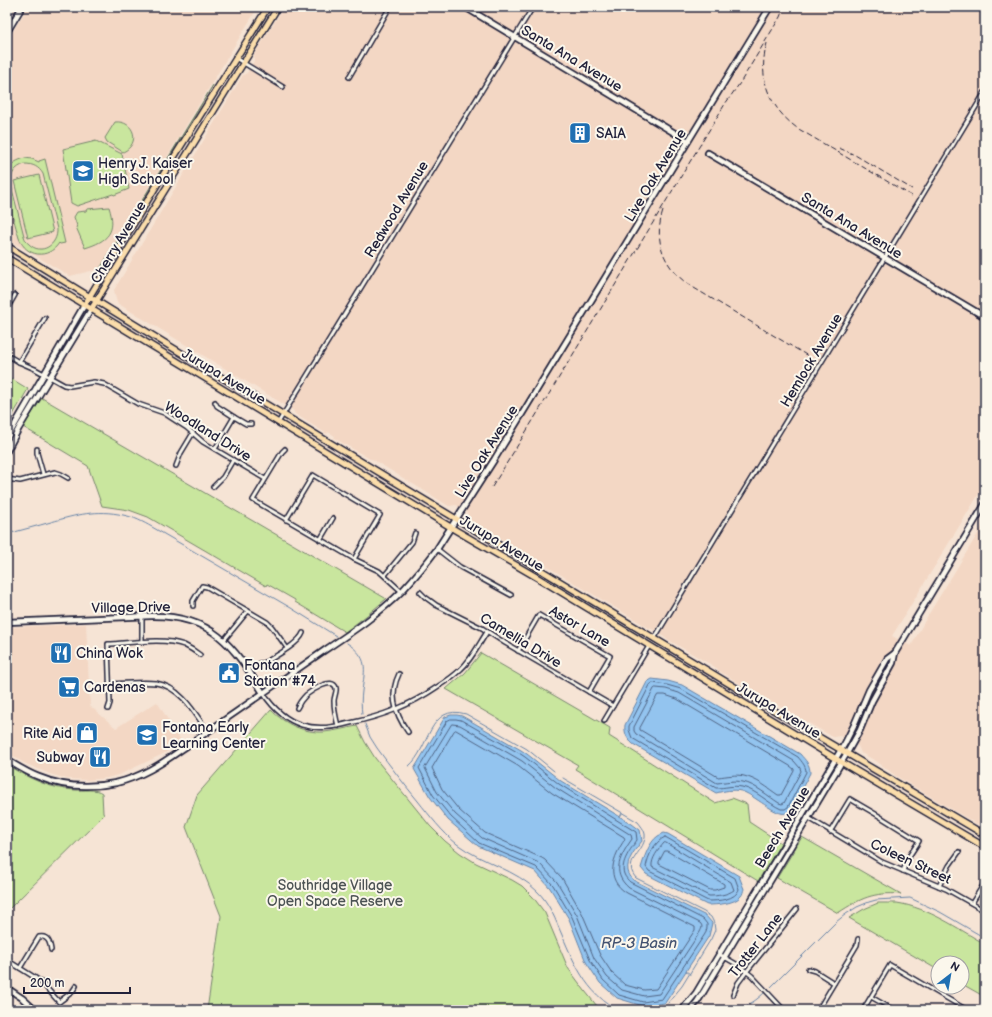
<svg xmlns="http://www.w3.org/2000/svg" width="992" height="1017" font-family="'Balsamiq Sans',sans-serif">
<rect width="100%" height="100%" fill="#f6e4d5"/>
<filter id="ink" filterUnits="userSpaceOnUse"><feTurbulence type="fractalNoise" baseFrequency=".025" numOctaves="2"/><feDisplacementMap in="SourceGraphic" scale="8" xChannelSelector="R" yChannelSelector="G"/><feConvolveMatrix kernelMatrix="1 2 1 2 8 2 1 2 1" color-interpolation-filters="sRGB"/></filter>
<g filter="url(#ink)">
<!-- built -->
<g fill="#f3d7c4">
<path d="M28,7H258L99,269L70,276L7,239V41Z"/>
<path d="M284,7H985V484L892,636L911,646L927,617L985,522V829L896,776L876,761L861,753L858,746L840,736L833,737L760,695L758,693L748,686H744L719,671L715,667L665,638L663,636L652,629L649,628L470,520L467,512L456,505L449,506L372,459H370L334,438L335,436L328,432L327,434L295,414L293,410L117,303L114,290L243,75L247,73L254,61V55Z"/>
<path d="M86,624L90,706L116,728L157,702L182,742L163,754L121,774L107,778L88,780L67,779L50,774L24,763L7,752V662L9,639L8,631L11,627Z"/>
</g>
<!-- green -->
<g fill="#c9e69e" stroke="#76846c" fill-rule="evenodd">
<path d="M213,85L194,117L97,275H96Z"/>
<path d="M115,122C135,120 141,144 123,152L107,142L105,138Z"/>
<path d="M96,141L122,154L129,189L114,195L113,194L77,206L71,203L63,149Z"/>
<path d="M25,158L32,159L39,162V161L45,159L65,243L60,244L59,243C48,260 26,257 19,238C15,224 2,183 8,170C11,163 18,160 25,158ZM25,164C33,164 39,167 43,174L57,229C58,245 41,256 29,244C26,242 25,239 24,236L11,185C10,174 15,167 25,164Z"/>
<path d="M39,175L53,232L28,238L14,181Z"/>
<path d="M109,207C117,232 108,241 85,248L76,227L77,226L74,217L77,212L86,211L87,209Z"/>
<path d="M7,376L28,389L10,420L7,419Z"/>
<path d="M42,398L385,598L386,599L366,616L345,632L295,602V600L267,584L266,586L148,517L129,510L102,506L88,466L23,427Z"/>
<path d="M481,653L610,728L609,736L715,803L732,798L747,804L749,822L781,843L758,881L575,769L578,765L446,689L465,673Z"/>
<path d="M271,710C285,724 304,733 324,732C335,731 346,728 357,726L365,742L375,758L430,826L445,841L460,853L476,863L512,880L522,886L533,897L545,913L568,968L585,991L597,1006L598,1010H207L221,916L186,827L197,795Z"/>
<path d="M7,765C28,778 50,789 75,790C83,791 96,788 102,793L103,813L104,815L10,908L7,906Z"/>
<path d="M802,837L901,894C873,892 861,898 838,913L777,878Z"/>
<path d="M878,903C884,903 891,903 897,903C929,908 957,928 985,944V997L962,984V963H938V970L849,918L864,909Z"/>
</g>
<!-- water -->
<g fill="#93c4ef" stroke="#6683a7">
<path d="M652,679L668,681L682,685L800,754C806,761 810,764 810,773L791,809C790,810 788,812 786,813C777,817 753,794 741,791C733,789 724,791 716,793L633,744C627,739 624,733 625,725L647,682Z"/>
<path d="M451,715H457L462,716L521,750L527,754L561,781L632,824L640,830L642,841C636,849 626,860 628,871C629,875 631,877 633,880L706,916L712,923L709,936L665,1003L643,1006L617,998L600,983L586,962L569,919L550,888L535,871L478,846L448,820L430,797L414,769L445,717Z"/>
<path d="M664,833L668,834L739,876L744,889C743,891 743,894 741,896C735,904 716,905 707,905L646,874L641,868C644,858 649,842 658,836C660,835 662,834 664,833Z"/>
</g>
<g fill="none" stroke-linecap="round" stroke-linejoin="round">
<!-- shore -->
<g stroke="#4f6383" stroke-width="1">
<path d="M653,683L667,685L681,689L798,757C802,762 806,766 806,772L788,807L785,809H781C768,803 756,790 742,787C733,785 725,788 716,788L632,738L629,730V726L650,685Z"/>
<path d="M656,688L666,689L679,693L794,761L800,768L801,771L784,803L782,804L779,803C768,796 756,785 743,782C734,780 726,782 717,783L636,734L634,731V727L654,689Z"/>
<path d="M658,695H665L677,699L790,766L794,769V771L781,795H778C768,788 757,779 744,776C736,774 727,776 718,777L642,731L640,730V728Z"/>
<path d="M451,719H456L461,720L519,753L525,757L559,784L636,832L637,840C631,849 620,862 624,874C625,877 628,880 630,882L703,919L707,924V928L705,934L662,999L643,1002L619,995L603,980L590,960L572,917L553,885L536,867L479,843L451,817L433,795L419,768L447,721Z"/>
<path d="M452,724L460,725L522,761L556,788L631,835L632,839C621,855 610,872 629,888L700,923C703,926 702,928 700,932L659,994L644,996L622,990L607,977L594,958L577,915L557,882L539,863L482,838L455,814L437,792L425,768Z"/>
<path d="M456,730L518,766L552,793L624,837L625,839C613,857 604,879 627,893L695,927V930L656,989L644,990L625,985L612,973L600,955L582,913L562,878L545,860L542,858L485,833L459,810L442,789L432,768L454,731Z"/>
<path d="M665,837L667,838L735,878L739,889C736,900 718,901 708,901L649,871L646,867C648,856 654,842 665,837Z"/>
<path d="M666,843L731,882L734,890C727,895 717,896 709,896L652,867C651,859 658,850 664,843Z"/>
<path d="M665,851H667L724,884V887L715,890H710L659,864V862Z"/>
</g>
<!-- stream -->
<g stroke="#6683a7" stroke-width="1">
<path d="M7,534C22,530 37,526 51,522C76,515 97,509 123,515C134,517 143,522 152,527L291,608L336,636"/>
<path d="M347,643C369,658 365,668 362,691C361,699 361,706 362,714"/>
<path d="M365,724L370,737L377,748C390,766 404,784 418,801C430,816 442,832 457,844C482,863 516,869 538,892C548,902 554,916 559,928C573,960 585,994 619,1010"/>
<path d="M409,766C430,749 428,703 466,714L527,749L554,771"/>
<path d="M563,778L638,822C641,826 644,829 645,834C647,851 621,861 636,878L704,912L711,917L714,923L715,930L711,939L682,986L668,1003"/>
<path d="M620,817L622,813"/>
<path d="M686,971L690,974"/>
<path d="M768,990L836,922L846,914L857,907L869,902L876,900L910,898L940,912L985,938"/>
<path d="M738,1010C749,1005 757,1000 765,992"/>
</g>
<!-- street casing -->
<g stroke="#22223b" stroke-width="6">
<g id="street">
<path d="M237,59L283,87"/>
<path d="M349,77L390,7"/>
<path d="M7,309L15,295"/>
<path d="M7,355L19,362L35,369L64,385L70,386L94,382L104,384L138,404L164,413L170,417L187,428L203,442L265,479"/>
<path d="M19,362L45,318"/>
<path d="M215,402L217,406L234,417L246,424H251"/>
<path d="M278,423L533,7"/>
<path d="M37,449V453L43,474"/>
<path d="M215,449L234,417"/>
<path d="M285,449L282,452L253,500L354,559L379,571L401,591"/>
<path d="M176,466L181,453L193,433"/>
<path d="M7,479L20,481L55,472L61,474L68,478"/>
<path d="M213,487L223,477L233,460"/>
<path d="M286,520L313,475L380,515L354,559"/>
<path d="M320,540L333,518"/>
<path d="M437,549L460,567L511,595"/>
<path d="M385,575L412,542L415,533"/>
<path d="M420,592L425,597L436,605L482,628L505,643L613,706"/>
<path d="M193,606V601L202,586L207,587L267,622L272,627L287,648"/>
<path d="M142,616V642"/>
<path d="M654,639L985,92"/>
<path d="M224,640L248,611"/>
<path d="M518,651L539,615L610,656L589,692"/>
<path d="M260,663H264C274,657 299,644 303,633"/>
<path d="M399,674C389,694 395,714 408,732"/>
<path d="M109,684C123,684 142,681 156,683C181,687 195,713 208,732"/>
<path d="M263,693C273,708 285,720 302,725C319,730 334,727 350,723C383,716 409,706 437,687C445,682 454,676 461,669C472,659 479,644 487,632"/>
<path d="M297,708C299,703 302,699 306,695C311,691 333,676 336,688C337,691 334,697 334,701C334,709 336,718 338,726"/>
<path d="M108,709L110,703L108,644C131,643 163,637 184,645C190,648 195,651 200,655"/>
<path d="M604,721L649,646"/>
<path d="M807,817L882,862L946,889L985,911"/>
<path d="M830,832L850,799L879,816L919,841L908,858L903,871"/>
<path d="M939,886L949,866L959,852"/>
<path d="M972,903L985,882"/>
<path d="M719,954L738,965L752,976L784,1010"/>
<path d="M7,960L34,977L42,983L59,1002L72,992L76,986"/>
<path d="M20,968L39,937C48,935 50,943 51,950"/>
<path d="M808,969L815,971L834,983"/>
<path d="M733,995L738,983L747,971L797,909"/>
<path d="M871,997L894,1010"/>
<path d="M818,1010L857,945L858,939"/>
<path d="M863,1010L890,965L967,1010"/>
</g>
</g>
<!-- secondary casing -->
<g stroke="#22223b" stroke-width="8">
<g id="secondary">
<path d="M465,7L688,141"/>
<path d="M7,32L22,7"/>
<path d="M708,153L985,317"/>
<path d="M7,438L85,304"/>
<path d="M7,451L19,428L92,308"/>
<path d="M7,622L151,616C212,615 233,645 263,693"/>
<path d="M7,760C17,766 28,773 39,777C63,787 91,788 116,783C141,777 161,764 181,750C199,738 217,725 236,712C265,692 295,671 325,650C352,632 379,614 402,591C414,578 426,564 437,549L494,460L770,7"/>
<path d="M7,988L22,998L35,1010"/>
<path d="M682,1010L696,993L845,743L854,725L869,690L887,659L895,653L985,504"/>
<path d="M690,1010L697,1002L704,991L847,753L860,730L872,701L893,663L895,653"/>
</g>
</g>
<!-- primary casing -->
<g stroke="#22223b" stroke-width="8">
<g id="primary">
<path d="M7,246L173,348L748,695L985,835"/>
<path d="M7,258L457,531L538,578L841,762L985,847"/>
<path d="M85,304L166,170L268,7"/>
<path d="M92,308L278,7"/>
</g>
</g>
<!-- street -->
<use href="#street" stroke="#fbf7ec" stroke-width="3"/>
<!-- secondary -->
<use href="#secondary" stroke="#fbf7ec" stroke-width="4.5"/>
<!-- primary -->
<use href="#primary" stroke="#fbddab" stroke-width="5"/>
<!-- rail -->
<g stroke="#22223b" stroke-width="1" stroke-dasharray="6 3" stroke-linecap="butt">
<path d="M767,43C757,78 769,107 797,128L912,196"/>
<path d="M839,148L855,155L912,189"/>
<path d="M663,211C653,241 664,267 689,285L808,356"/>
<path d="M492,487L532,422L725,104L740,83L780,17L784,7"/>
</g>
</g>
</g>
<!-- icons -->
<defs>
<g id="building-square" transform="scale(1.15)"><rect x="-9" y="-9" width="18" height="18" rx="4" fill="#1f6fb2" stroke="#fbf7ec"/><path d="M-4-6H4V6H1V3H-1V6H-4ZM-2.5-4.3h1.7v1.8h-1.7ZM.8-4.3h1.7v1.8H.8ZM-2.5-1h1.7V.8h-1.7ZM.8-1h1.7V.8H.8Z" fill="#fff"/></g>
<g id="school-square" transform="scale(1.15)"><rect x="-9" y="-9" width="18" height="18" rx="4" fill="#1f6fb2" stroke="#fbf7ec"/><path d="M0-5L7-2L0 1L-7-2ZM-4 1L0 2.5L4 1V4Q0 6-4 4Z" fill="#fff"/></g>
<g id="restaurant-square" transform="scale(1.15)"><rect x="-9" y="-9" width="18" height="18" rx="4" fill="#1f6fb2" stroke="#fbf7ec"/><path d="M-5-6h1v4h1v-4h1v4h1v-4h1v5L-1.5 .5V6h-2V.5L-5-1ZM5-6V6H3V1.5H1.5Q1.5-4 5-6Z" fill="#fff"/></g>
<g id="civic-square" transform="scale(1.15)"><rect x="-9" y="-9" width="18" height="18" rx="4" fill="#1f6fb2" stroke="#fbf7ec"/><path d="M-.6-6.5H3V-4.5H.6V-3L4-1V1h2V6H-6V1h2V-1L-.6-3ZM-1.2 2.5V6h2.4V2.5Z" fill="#fff"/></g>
<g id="supermarket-square" transform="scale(1.15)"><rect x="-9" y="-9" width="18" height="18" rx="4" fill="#1f6fb2" stroke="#fbf7ec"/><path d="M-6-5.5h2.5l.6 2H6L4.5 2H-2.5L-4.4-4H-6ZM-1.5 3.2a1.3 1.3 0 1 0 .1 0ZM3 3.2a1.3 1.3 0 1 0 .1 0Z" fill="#fff"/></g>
<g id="shop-square" transform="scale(1.15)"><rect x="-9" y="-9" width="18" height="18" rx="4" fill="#1f6fb2" stroke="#fbf7ec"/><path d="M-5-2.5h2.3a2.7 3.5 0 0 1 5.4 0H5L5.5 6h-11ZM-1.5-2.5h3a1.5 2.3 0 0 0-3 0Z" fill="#fff"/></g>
</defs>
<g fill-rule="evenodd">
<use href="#building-square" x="580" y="133"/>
<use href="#school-square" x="83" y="171"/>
<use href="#restaurant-square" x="61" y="653"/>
<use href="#civic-square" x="229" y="673"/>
<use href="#supermarket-square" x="69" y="687"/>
<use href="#shop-square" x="87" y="733"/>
<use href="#school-square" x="147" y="735"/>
<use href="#restaurant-square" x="100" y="757"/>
</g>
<g text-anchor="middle" stroke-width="4" stroke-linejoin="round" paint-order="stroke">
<!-- street labels -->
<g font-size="14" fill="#22223b" stroke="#fbf7ec">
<text transform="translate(572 58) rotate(31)" y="5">Santa Ana Avenue</text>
<text transform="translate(655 175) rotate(-59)" y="5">Live Oak Avenue</text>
<text transform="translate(396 209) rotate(-59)" y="5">Redwood Avenue</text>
<text transform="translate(852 225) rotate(31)" y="5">Santa Ana Avenue</text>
<text transform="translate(118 242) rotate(-59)" y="5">Cherry Avenue</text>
<text transform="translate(811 360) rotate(-59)" y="5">Hemlock Avenue</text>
<text transform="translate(224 376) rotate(31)" y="5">Jurupa Avenue</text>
<text transform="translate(208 431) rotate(32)" y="5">Woodland Drive</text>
<text transform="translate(486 451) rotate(-58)" y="5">Live Oak Avenue</text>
<text transform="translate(502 543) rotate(31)" y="5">Jurupa Avenue</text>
<text transform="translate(131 607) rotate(-1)" y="5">Village Drive</text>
<text transform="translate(580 626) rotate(30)" y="5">Astor Lane</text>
<text transform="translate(521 640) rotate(31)" y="5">Camellia Drive</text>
<text transform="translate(779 710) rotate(31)" y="5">Jurupa Avenue</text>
<text transform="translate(782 827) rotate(-59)" y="5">Beech Avenue</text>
<text transform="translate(911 861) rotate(25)" y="5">Coleen Street</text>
<text transform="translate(755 945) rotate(-52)" y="5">Trotter Lane</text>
</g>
<!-- poi labels -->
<g font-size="14" fill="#22223b" stroke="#fbf7ec" text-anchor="start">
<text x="596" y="138">SAIA</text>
<text x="98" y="168">Henry J. Kaiser<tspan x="98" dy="16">High School</tspan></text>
<text x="76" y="658">China Wok</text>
<text x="244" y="670">Fontana<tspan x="244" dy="16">Station #74</tspan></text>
<text x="84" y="692">Cardenas</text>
<text x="162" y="732">Fontana Early<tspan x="162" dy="16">Learning Center</tspan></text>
<text x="72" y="738" text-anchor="end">Rite Aid</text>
<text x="84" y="762" text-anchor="end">Subway</text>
</g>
<!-- park labels -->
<g font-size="14" fill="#4c5354" stroke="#fbf7ec">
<text x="335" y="890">Southridge Village<tspan x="335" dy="16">Open Space Reserve</tspan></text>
</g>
<!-- water labels -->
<g font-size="15" font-style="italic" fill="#445371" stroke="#fbf7ec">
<text x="639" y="948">RP-3 Basin</text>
</g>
</g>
<!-- margin -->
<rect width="992" height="1017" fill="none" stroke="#fbf7ec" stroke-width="24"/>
<rect x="12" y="12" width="968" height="993" fill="none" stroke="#22223b" stroke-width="1.5" filter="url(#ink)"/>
<!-- north arrow -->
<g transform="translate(950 975) rotate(31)"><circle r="19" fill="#fbf7ec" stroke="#a4a2a5"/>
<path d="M0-3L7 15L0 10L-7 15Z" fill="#1f6fb2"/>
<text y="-6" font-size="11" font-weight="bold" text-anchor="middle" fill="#22223b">N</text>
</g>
<!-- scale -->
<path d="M24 987v6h106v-6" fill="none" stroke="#22223b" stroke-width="2"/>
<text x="30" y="987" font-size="12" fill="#22223b" stroke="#fbf7ec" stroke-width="3" paint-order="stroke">200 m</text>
</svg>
